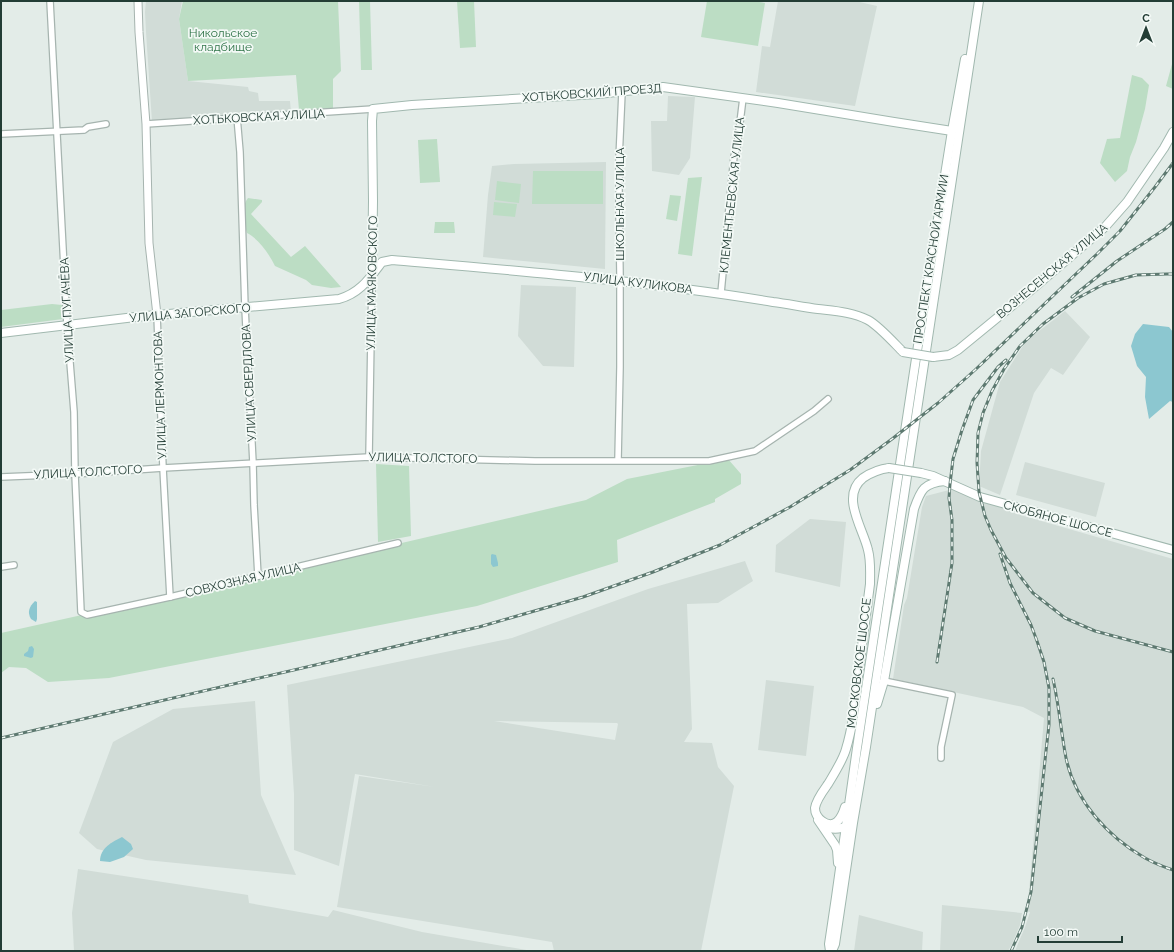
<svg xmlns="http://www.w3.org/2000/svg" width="1174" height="952" font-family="Raleway,sans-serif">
<rect width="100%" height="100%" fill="#e3ece8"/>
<!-- built -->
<g fill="#d1dcd7" fill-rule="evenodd">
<path d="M146,1H182L179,19L188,81L248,87L249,91L258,93L259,101H290L291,112L152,122L146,32L145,12Z"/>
<path d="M778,1H855L877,6L855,106L756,92L762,46L770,47Z"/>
<path d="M668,96L695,97L690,158L679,175L652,171L651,121H667Z"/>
<path d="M606,162L605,269L483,257L488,195L492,166L514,164Z"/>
<path d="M521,285L576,287L574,367L543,366L518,336Z"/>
<path d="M1065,311L1090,337L1063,375L1051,368L1034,393L1000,495L979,486L981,451L1000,382L1026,341Z"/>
<path d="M1025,462L1105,483L1096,517L1016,495Z"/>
<path d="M953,489L1017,514L1173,559V951H1015L1025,927L1030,912L1025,911L1029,892L1044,718L1023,707L893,679L904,605L907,598L922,507L926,496Z"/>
<path d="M810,519L846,522L840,587L775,572L776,545Z"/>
<path d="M745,561L753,581L718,603L687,604L692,729L684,742L712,743L718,767L734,786L701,951H554L552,942L337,907L359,776L435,787L355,774L339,866L294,850V794L287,685L512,638L648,589ZM494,721L617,723L618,724L615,740Z"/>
<path d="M766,680L814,686L806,756L758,750Z"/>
<path d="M255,701L261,795L296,875L146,860L97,849L79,833L113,742L173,709Z"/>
<path d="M78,869L248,895L249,903L328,917L333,910L422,932L532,951H74L72,913Z"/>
<path d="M942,905L1022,913L1020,925L1012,944L1008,951H940Z"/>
<path d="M859,915L923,932L922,951H854Z"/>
</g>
<!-- green -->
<g fill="#bcddc4">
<path d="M183,1H338L341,71L333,79V108L299,110L296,75L188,81L179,19Z"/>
<path d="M359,1H370L372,70H361Z"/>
<path d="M457,1H474L476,47L460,48Z"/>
<path d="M707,1H753L765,3L758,46L701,37Z"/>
<path d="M1172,64H1173V89L1166,86Z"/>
<path d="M1132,75L1142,78L1149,85L1145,109L1136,142L1130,157L1127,171L1115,182L1100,163L1107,139L1120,138Z"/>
<path d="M437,139L440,182L420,183L418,140Z"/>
<path d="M533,171H603V204H532Z"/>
<path d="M702,177L692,256L678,254L688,178Z"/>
<path d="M497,181L521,184L519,203L495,200Z"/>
<path d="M670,195L681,196L677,221L666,219Z"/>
<path d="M248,198L262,200V202L251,214L291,257L305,246L341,287L331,288L312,285L306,280L275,266C269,254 259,239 247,233C244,223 241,206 248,198Z"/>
<path d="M494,202L517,204L515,217L493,215Z"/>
<path d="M435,222H454L455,233H434Z"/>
<path d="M52,304L62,305L64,316L63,319L1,327V310Z"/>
<path d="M728,459L741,474V484L715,499V502L617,540L618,562L477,606L109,678L48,682L26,668L9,667L1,673V633L333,559L586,500L627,479Z"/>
<path d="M376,464L409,466L411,536L378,542Z"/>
</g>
<!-- water -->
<g fill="#8cc7d0">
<path d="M1143,324L1169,327L1173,332V402L1170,401L1149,419L1145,397L1146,377L1137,366L1131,346L1135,334Z"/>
<path d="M492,554L496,555L498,563V566L493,567L491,564V555Z"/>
<path d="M35,601L37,602V619L36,622L31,619C27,612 29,607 35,601Z"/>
<path d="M32,646L34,649L33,657L31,658L24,656V654L28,651L29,647Z"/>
<path d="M122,837L131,844L133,849L124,857L110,862L100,861C100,848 112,842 122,837Z"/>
</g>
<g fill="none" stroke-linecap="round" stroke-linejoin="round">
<!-- minor casing -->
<g stroke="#a6b4af" stroke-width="8">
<g id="minor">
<path d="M50,1L67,325L74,412L75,474L81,612L87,615L170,597L398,543"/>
<path d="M237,117L240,152L245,308L253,463L254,505L258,576"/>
<path d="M146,124L373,109"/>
<path d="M1,134L84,130L88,127L106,124"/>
<path d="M721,293L734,156L737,147L743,98"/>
<path d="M157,315L163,468L170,597"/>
<path d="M369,457L372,276"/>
<path d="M618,460L620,367V275L619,212V159L622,92"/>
<path d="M1,477L75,474L163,468L369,457L535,461H709L755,451L814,411L828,399"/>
<path d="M1,567L14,565"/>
<path d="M884,681L952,695L941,747V758"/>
</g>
</g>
<!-- tertiary casing -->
<g stroke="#a6b4af" stroke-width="9">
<path id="tertiary" d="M138,1L139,32L146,124L149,243L157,315"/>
</g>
<!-- secondary casing -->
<g stroke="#a1b8af" stroke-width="10">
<g id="secondary">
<path d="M372,275L373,201L372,121L373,109L412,105L598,94L663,87L778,103L894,122L952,131"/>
<path d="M1,333L135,317L339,299C360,293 369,279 382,262L392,260C520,271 647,281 773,302C788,304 803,307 818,309C834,311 852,312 868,320C879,326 894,343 903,352"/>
<path d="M933,357L949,355L958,350L1036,286L1105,227L1127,202L1164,148L1173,132"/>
<path d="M921,473L933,476L980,497L1173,550"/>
<path d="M877,704L884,681L914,509C921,489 924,483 945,481"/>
<path d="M845,807C842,817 835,831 822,821C818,818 815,814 815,808C816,800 823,791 828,784C834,774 843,760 846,749C853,726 856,701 858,677C862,646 866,615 870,584C870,572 871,561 868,550C863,528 840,496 863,478C872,472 879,469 889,468"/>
<path d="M818,820L835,845L837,850L838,863"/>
<path d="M824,825C832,831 841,829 849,825"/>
<path d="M830,951L829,944L836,897L857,748L922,319L952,131L965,59"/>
<path d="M832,951L835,944L853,823L866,747L979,1"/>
</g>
</g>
<!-- minor -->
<use href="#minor" stroke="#fff" stroke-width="5.5"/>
<!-- tertiary -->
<use href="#tertiary" stroke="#fff" stroke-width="7"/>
<!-- secondary -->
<use href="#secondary" stroke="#fff" stroke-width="8"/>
<!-- rail casing -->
<g stroke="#5d7970" stroke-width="3">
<g id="rail">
<path d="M1173,274H1167L1136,275L1104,284L1078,298L1043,324L1020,346L1004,369L992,391L983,413L978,433L977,463L979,492L985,516L991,530L1006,558L1033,593L1065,618L1095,631L1173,652"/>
<path d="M1072,297L1117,261L1165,229L1173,222"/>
<path d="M1000,554L1010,583L1031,625L1037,641L1044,662L1049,688V725L1046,751L1031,892L1022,927L1011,951"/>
<path d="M937,662L952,563V520L949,498L950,484L953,459L962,430L973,400L998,367L1006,360"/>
<path d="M1053,679C1059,705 1061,732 1066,758C1075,801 1108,837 1145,858C1154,863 1164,867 1173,870"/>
<path d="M1,738L479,627L583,597L653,572L720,545L790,507L850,470L892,439L938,403L975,370L1097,254L1120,231L1155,187L1173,163"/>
</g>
</g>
<!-- rail -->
<use href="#rail" stroke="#f3f9f6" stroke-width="1.5" stroke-dasharray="4.5" stroke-linecap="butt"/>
<!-- secondary-bridge casing -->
<g stroke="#a1b8af" stroke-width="10" stroke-linecap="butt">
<g id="secondary-bridge">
<path d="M903,352L933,357"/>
<path d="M889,468L921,473"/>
</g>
</g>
<!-- secondary-bridge -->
<use href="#secondary-bridge" stroke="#fff" stroke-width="8"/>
</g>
<g text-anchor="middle" stroke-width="3.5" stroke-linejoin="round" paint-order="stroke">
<!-- park labels -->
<g font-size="12" fill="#2e7347" stroke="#f3f9f6">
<text x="223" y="37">Никольское<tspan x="223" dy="14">кладбище</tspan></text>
</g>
<!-- street labels -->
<g font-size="12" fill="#233d35" stroke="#f3f9f6">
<text transform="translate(592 93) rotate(-4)" y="4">ХОТЬКОВСКИЙ ПРОЕЗД</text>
<text transform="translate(259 117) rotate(-3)" y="4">ХОТЬКОВСКАЯ УЛИЦА</text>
<text transform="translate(732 195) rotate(-84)" y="4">КЛЕМЕНТЬЕВСКАЯ УЛИЦА</text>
<text transform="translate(620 204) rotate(-90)" y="4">ШКОЛЬНАЯ УЛИЦА</text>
<text transform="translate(931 259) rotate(-81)" y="4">ПРОСПЕКТ КРАСНОЙ АРМИИ</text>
<text transform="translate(1052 271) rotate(-40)" y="4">ВОЗНЕСЕНСКАЯ УЛИЦА</text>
<text transform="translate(372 283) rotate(-89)" y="4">УЛИЦА МАЯКОВСКОГО</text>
<text transform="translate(638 283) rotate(7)" y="4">УЛИЦА КУЛИКОВА</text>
<text transform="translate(67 310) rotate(-93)" y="4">УЛИЦА ПУГАЧЁВА</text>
<text transform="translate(190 313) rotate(-5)" y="4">УЛИЦА ЗАГОРСКОГО</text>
<text transform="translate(249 383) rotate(-93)" y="4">УЛИЦА СВЕРДЛОВА</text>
<text transform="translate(160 395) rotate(-92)" y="4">УЛИЦА ЛЕРМОНТОВА</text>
<text transform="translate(423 458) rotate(1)" y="4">УЛИЦА ТОЛСТОГО</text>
<text transform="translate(88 472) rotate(-3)" y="4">УЛИЦА ТОЛСТОГО</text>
<text transform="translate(1058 519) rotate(15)" y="4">СКОБЯНОЕ ШОССЕ</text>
<text transform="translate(243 580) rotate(-13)" y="4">СОВХОЗНАЯ УЛИЦА</text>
<text transform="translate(859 663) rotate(-83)" y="4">МОСКОВСКОЕ ШОССЕ</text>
</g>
</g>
<!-- border -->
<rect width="1174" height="952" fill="none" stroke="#233d35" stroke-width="4"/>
<!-- north arrow -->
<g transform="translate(1146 28)" stroke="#f3f9f6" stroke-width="3" paint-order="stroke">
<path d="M0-3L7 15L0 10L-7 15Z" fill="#233d35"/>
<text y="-6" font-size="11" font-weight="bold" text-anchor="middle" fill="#233d35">С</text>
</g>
<!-- scale -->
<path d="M1038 936v6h84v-6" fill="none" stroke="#233d35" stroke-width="2"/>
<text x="1044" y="936" font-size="12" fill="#233d35" stroke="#f3f9f6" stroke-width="3" paint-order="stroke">100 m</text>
</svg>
